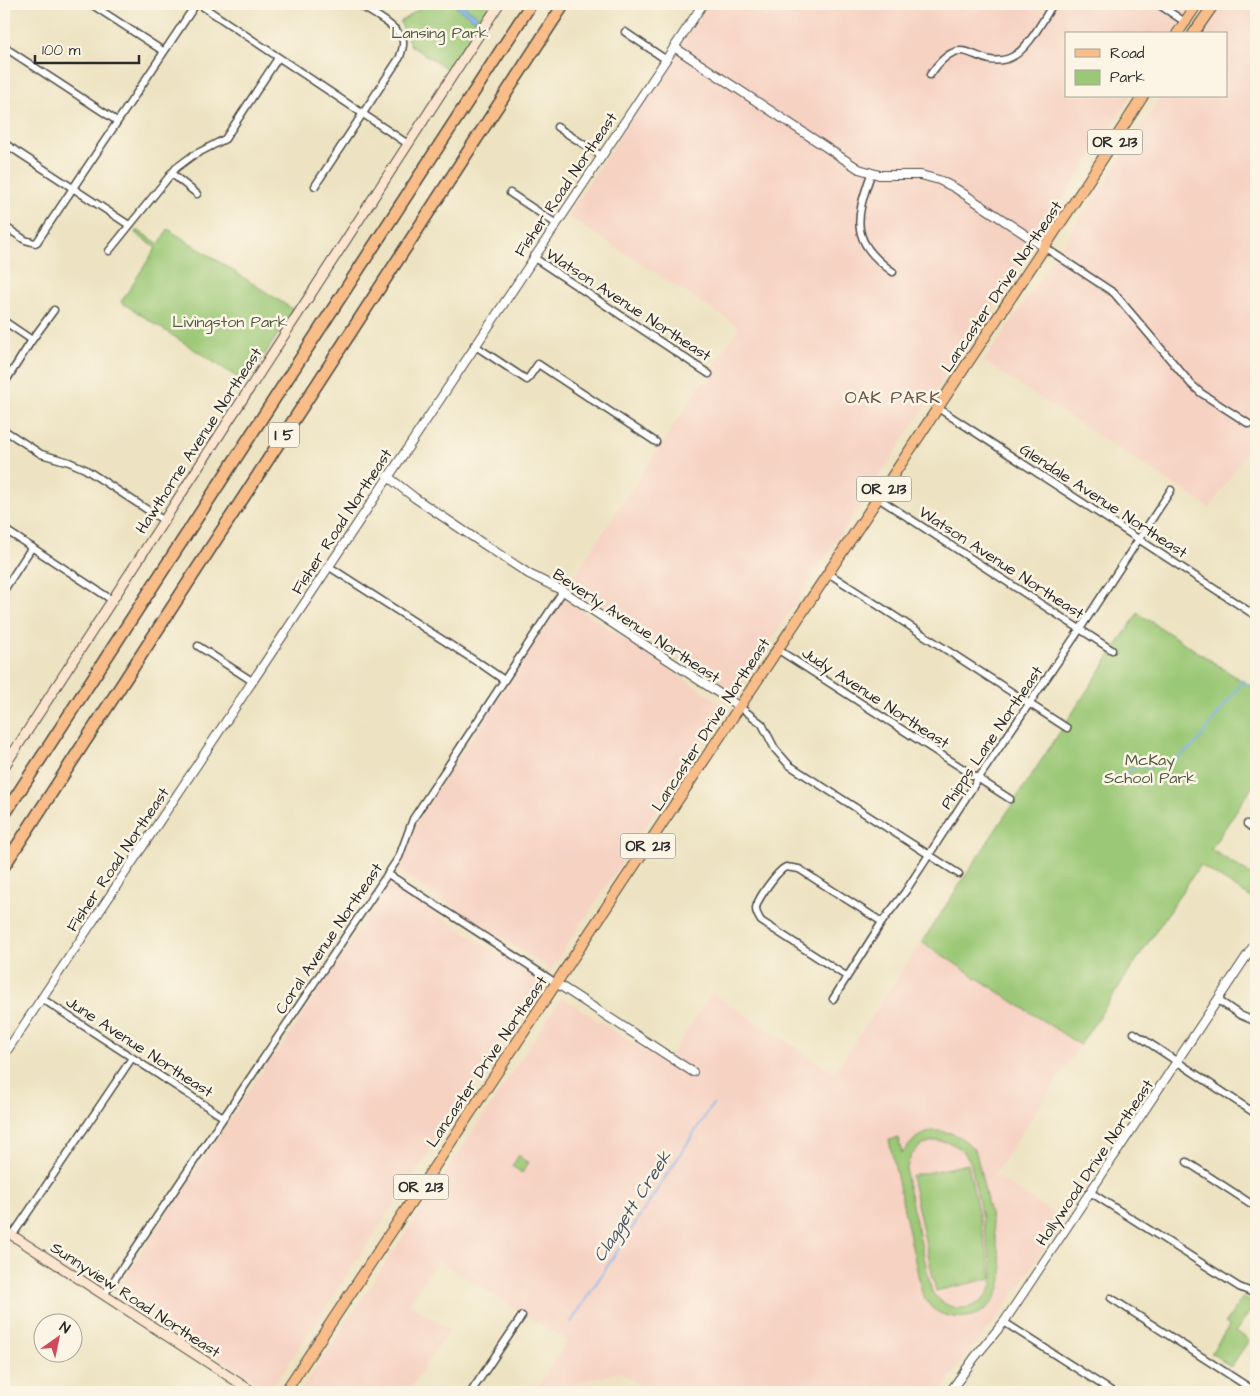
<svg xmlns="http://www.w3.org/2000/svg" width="1260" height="1396" font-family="'Architects Daughter',sans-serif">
<rect width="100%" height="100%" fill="#fcf5e5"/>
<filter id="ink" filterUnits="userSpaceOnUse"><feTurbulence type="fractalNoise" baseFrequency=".02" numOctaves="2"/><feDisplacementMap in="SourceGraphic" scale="10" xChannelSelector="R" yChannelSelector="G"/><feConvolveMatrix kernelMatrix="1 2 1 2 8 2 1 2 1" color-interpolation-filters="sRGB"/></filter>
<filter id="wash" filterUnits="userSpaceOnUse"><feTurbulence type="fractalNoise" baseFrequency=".0096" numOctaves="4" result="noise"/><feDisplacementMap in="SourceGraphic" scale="20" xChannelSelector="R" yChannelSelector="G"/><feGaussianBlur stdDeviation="1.12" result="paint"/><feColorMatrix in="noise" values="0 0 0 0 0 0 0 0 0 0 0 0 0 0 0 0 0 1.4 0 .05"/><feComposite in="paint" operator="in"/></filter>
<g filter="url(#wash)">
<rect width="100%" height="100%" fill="#ede3c2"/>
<!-- built -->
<g fill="#f6d2c3">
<path d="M708,4H1193L1173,34H1066V96H1131L736,693L568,585L704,380L709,382L718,368L714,365L739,327L567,216Z"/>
<path d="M1224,4H1256V437L1210,508L984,362L1162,96H1226V34H1204Z"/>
<path d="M564,599L725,706L551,970L397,870L407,851L418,819Z"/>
<path d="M391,885L539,979L541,984L274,1385L265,1387L121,1295L119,1290V1287L268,1062L283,1045L387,887Z"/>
<path d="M922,942L1080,1045L994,1175L1064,1220L995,1322L967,1354L941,1392H650L620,1372L576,1383L570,1392H534L567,1341L438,1260L409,1303L449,1330L408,1392H300L562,997L665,1064L712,993L834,1073Z"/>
</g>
<!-- green -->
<g fill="#9bc876" stroke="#637a50" fill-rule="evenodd">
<path d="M426,4H493L449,70L411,46L400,22Z"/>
<path d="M168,229L294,310L246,383L121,302L156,248L135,233L137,230L159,244Z"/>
<path d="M1138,613L1256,690V781L1211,849L1256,878V901L1200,865L1080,1045L922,942Z"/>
<path d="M931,1131C951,1130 964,1137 976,1152L1002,1267C1005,1296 984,1321 954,1317C945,1316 937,1313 930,1306C927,1302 925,1297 922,1293L889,1140L898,1138L902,1153L916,1138ZM935,1141C952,1140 964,1149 971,1164L992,1267C999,1306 955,1323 932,1292L907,1182C904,1162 914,1144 935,1141Z"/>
<path d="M519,1155L525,1161L529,1162L522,1173L512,1166Z"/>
<path d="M968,1164L992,1278L936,1291L911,1176Z"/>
<path d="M1243,1297L1251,1302L1253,1307L1236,1331L1249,1340L1231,1367L1211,1353L1229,1326L1225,1323Z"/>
</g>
<!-- water -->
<path fill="#81b3ed" stroke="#566f8c" d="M452,4H461L478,16L475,20Z"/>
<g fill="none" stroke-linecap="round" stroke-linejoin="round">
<!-- stream -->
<g stroke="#81b3ed" stroke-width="2">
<path d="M1123,775L1136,767L1168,765L1195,745L1243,681L1255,688L1256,687"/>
<path d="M571,1322L713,1104"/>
</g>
</g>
</g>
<g filter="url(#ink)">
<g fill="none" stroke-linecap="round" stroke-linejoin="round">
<!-- minor casing -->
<g stroke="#484742" stroke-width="9">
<g id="minor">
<path d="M91,4L163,51"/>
<path d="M199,4L408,144"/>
<path d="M1158,4L1185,22"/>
<path d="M625,32L665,59"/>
<path d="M4,47L117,121"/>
<path d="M930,75C964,26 973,69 1007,59C1026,54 1043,20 1053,4"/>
<path d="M557,127L600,155"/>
<path d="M4,143L129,225"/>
<path d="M171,173L197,194"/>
<path d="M871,174C855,220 850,241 893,272"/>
<path d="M315,186L400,57C401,52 404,47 403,41C400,27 370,12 358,4"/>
<path d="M510,193L555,223"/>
<path d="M4,226L25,240L35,243L37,242L196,4"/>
<path d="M1044,247L1114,293L1191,384L1201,393L1249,424"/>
<path d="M109,251L176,168L192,156L225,139L278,58"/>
<path d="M533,257L709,374"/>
<path d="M4,321L32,340"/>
<path d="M474,345L527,380L538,364L656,442"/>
<path d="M4,384L32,340L54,310"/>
<path d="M938,408L1256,616"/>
<path d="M4,430L41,454L69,462L85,469L163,520"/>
<path d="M878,498L1112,650"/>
<path d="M4,529L112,600"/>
<path d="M328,566L477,662"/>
<path d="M828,573L1067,728"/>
<path d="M4,590L32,547"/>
<path d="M198,646L252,681"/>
<path d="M777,649L1010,799"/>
<path d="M481,664L504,680"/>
<path d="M740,707L762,724L775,749L789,765L959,874"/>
<path d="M1247,824L1256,831"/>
<path d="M388,874L556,983"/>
<path d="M846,976L761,921C759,917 756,914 756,909C756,900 778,870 786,867L799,869L882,922"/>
<path d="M41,998L223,1117"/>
<path d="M833,999L882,922L905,892L978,779L1080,629L1171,490"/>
<path d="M1218,1000L1240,1015L1256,1022"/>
<path d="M1134,1033L1256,1114"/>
<path d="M1187,1162L1256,1207"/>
<path d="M1090,1192L1239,1287L1256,1294"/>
<path d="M12,1236L132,1058"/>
<path d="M104,1295L399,857L413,819L563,591"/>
<path d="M1111,1298L1256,1392"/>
<path d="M1004,1322L1113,1392"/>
<path d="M471,1392L522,1316"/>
</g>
</g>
<!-- tertiary casing -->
<g stroke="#484742" stroke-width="10">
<g id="tertiary">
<path d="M674,47L859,169L879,175H921L939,180L955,188L1044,247"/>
<path d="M387,476L415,498L473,537L529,574L563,591L740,707"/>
<path d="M556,983L693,1072"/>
<path d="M4,1055L703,4"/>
<path d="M950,1392L975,1357L1004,1322L1256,942"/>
</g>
</g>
<!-- secondary casing -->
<g stroke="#484742" stroke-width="11">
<g id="secondary">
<path d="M4,767L499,4"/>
<path d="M4,1230L253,1392"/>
</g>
</g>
<!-- primary casing -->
<g stroke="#484742" stroke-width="12">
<g id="primary">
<path d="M1177,34L1197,4"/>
<path d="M1193,34L1214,4"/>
<path d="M285,1392L1085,186L1143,96"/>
</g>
</g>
<!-- motorway casing -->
<g stroke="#484742" stroke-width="14">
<g id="motorway">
<path d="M4,815L531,4"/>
<path d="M4,866L564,4"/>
</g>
</g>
<!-- minor -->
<use href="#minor" stroke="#fff" stroke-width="6"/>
<!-- tertiary -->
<use href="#tertiary" stroke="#fff" stroke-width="8"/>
<!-- secondary -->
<use href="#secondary" stroke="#fce5cf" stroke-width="9"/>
<!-- primary -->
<use href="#primary" stroke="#f8bd88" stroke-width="10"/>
<!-- motorway -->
<use href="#motorway" stroke="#f8bd88" stroke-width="11"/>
</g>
</g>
<g text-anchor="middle" stroke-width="5" stroke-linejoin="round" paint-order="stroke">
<!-- shield labels -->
<g fill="#fcf5e5" stroke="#6a6863" stroke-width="1">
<rect x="1087.5" y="129.5" width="55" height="25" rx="4"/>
<rect x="269" y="422.5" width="30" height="25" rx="4"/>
<rect x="856.5" y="476.5" width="55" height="25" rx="4"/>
<rect x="620.5" y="833.5" width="55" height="25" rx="4"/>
<rect x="393.5" y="1174.5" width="55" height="25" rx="4"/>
</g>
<g font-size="15" font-weight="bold" fill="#2b2b2b">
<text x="1115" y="147">OR 213</text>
<text x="284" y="440">I 5</text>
<text x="884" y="494">OR 213</text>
<text x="648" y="851">OR 213</text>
<text x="421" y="1192">OR 213</text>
</g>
<!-- park labels -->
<g font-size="16" fill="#4d5a42" stroke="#fcf5e5">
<text x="440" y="38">Lansing Park</text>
<text x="230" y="327">Livingston Park</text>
<text x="1150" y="765">McKay<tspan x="1150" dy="18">School Park</tspan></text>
</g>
<!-- street labels -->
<g font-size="16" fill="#2b2b2b" stroke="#fcf5e5">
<text transform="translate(565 184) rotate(-56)" y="6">Fisher Road Northeast</text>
<text transform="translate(1001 286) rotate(-56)" y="6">Lancaster Drive Northeast</text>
<text transform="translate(629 304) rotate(33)" y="6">Watson Avenue Northeast</text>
<text transform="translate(198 440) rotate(-57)" y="6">Hawthorne Avenue Northeast</text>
<text transform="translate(1104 500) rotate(33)" y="6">Glendale Avenue Northeast</text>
<text transform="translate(341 521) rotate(-57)" y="6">Fisher Road Northeast</text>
<text transform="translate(1002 562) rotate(33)" y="6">Watson Avenue Northeast</text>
<text transform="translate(637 625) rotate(33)" y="6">Beverly Avenue Northeast</text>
<text transform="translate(876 697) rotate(33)" y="6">Judy Avenue Northeast</text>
<text transform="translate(710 724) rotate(-57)" y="6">Lancaster Drive Northeast</text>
<text transform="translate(991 737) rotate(-56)" y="6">Phipps Lane Northeast</text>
<text transform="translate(117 859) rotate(-56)" y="6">Fisher Road Northeast</text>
<text transform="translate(328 938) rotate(-56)" y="6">Coral Avenue Northeast</text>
<text transform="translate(140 1046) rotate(33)" y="6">June Avenue Northeast</text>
<text transform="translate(486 1061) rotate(-56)" y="6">Lancaster Drive Northeast</text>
<text transform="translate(1094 1162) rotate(-56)" y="6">Hollywood Drive Northeast</text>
<text transform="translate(136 1299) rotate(33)" y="6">Sunnyview Road Northeast</text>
</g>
<!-- neighbourhood labels -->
<g font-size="18" letter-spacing="1" fill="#665146" stroke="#fcf5e5">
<text x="893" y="403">OAK PARK</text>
</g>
<!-- water labels -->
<g font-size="18" font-style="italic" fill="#455465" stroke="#fcf5e5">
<text transform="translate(632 1206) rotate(-57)" y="6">Claggett Creek</text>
</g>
</g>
<!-- margin -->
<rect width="1260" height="1396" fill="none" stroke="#fcf5e5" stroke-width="20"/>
<!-- legend -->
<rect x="1065" y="32" width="162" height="65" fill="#fcf5e5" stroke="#a8a49b"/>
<rect x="1075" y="49" width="25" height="8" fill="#f8bd88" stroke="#a8a49b"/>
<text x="1110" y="58" font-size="15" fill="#2b2b2b">Road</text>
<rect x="1075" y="70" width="25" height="15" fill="#9bc876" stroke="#a8a49b"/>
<text x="1110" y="82" font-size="15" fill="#2b2b2b">Park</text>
<!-- north arrow -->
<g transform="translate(58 1338) rotate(33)"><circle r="24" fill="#fcf5e5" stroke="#a8a49b"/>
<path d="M0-4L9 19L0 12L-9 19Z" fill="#d1495b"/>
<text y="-8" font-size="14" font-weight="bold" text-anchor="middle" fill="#2b2b2b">N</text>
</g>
<!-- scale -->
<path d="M35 55v8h104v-8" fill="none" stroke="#2b2b2b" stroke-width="2.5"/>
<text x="42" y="55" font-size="15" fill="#2b2b2b" stroke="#fcf5e5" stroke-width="4" paint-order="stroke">100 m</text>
</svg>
